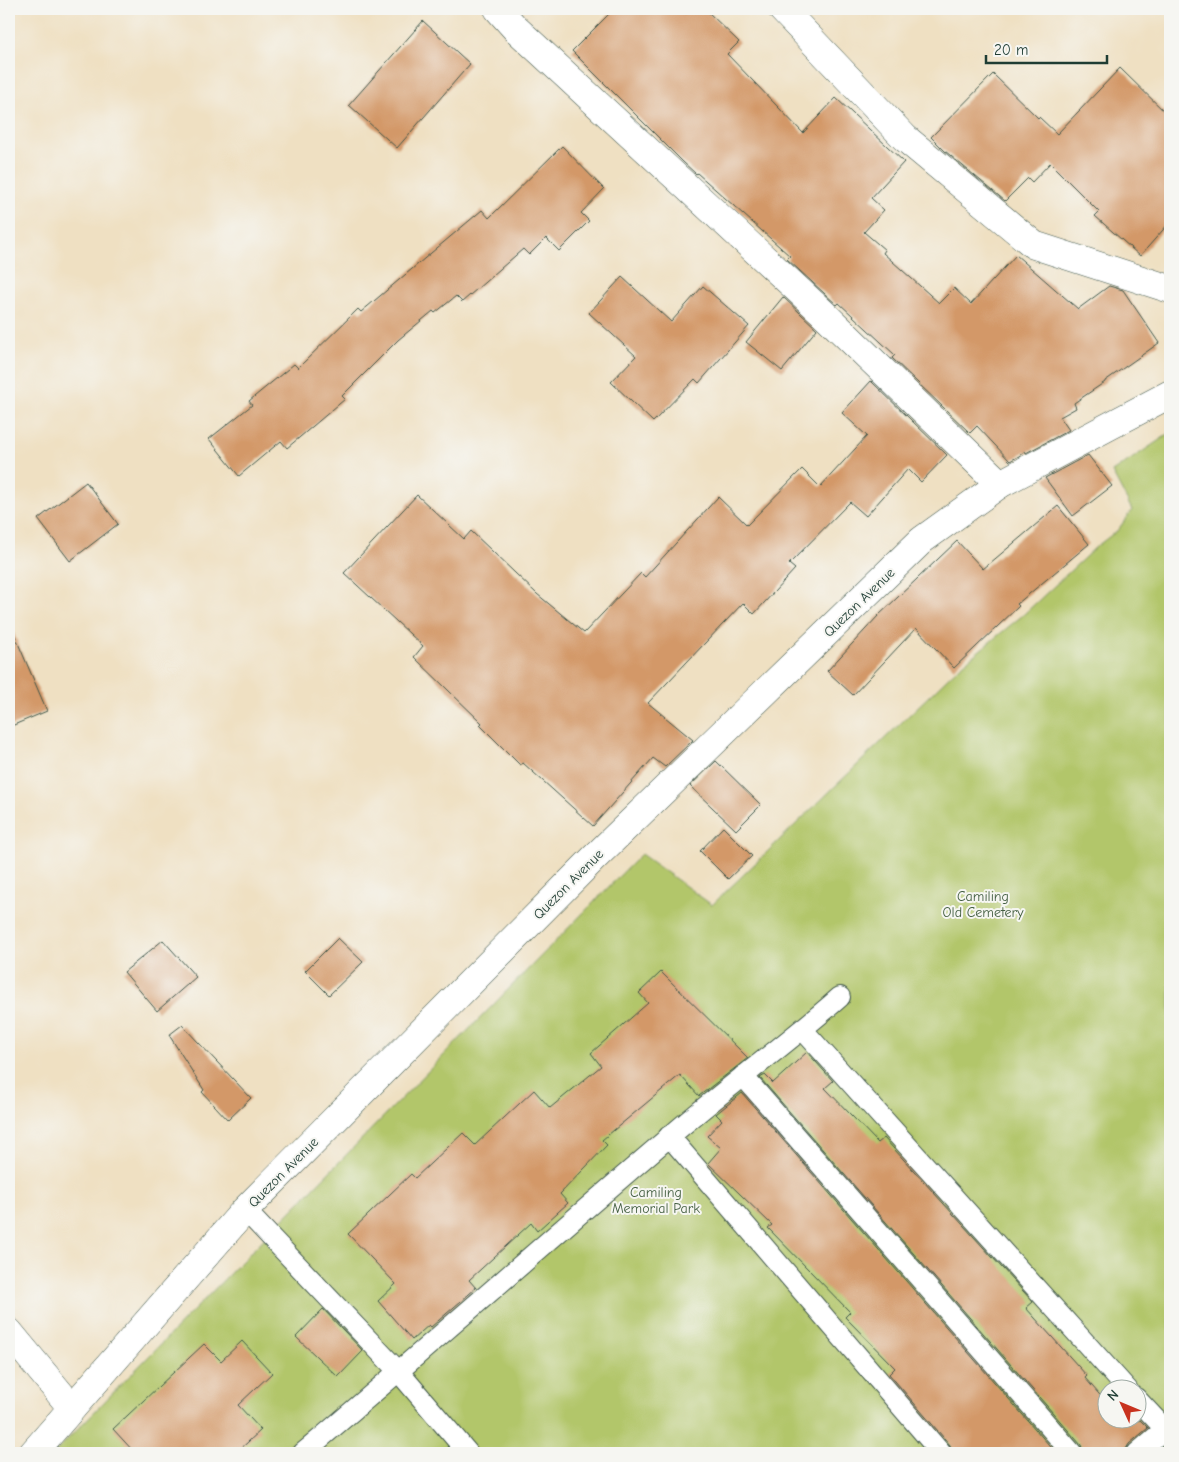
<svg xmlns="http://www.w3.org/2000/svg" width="1179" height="1462" font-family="'Comic Neue',sans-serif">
<rect width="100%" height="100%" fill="#f6f6f2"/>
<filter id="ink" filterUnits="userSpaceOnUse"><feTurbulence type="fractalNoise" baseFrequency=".02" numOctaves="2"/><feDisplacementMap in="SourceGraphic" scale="10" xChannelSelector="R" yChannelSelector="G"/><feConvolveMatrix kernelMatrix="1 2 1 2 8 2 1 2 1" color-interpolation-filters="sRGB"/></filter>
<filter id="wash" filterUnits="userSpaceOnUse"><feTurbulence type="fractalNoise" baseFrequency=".0096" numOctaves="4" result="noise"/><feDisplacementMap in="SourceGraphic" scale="20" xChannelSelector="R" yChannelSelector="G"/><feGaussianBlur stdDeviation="1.12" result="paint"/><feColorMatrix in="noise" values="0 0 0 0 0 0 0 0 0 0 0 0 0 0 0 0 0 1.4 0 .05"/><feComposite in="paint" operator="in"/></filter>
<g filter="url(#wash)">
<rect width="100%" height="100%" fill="#efe0c2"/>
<!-- green -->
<path fill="#b2c66a" stroke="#68824f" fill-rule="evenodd" d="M1170,433V1453H54L641,854L712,905L958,668L1023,615L1097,546L1118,530L1132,510L1112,472ZM1106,1390H1136V1420H1106Z"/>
<g id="blocks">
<!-- building -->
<g fill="#d39868">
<path d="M614,9H705L739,42L727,54L803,133L836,98L904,162L871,198L884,210L864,232L885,250L883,253L939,303L954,288L971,304L1016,255L1078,309L1109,286L1123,290L1159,343L1105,381V382L1074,403L1076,408L1060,417L1069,430L1026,453L1025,451L1019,456L1010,461L977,426L970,433L892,358L895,355L839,303L837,305L787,259L790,256L697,173L696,174L683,162L572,51Z"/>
<path d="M423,21L470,64L397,148L349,105Z"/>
<path d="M1120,68L1170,117V222L1140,256L1095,216L1099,212L1050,163L1032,182L1028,178L1005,201L945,151L931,137L993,74L1038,118L1039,117L1057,134Z"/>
<path d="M562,146L604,189L581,213L589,221L559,251L546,238L529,255L523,249L462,302L456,296L435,313L433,311L398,340L342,396L345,399L287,448L281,441L239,476L209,439L252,405L249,401L294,364L298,368L358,309L361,312L482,210L489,218Z"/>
<path d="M622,277L671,322L703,286L749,326L699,383L695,379L653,422L611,382L636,356L589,313Z"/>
<path d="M783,297L817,329L782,371L746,342Z"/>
<path d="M871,381L947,455L921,482L908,469L866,516L850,502L789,564L795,569L754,614L743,603L648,703L693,740L665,767L653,758L593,826L523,763L520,765L480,725L482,723L414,657L423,646L344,573L417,495L464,539L471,531L537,594L584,633L641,573L645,577L718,497L747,525L802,469L820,487L867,436L842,413Z"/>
<path d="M1088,455L1112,486L1073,516L1045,478Z"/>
<path d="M86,482L118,524L70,561L38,519Z"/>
<path d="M1058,506L1089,544L1017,604L1019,606L954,668L916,628L853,695L827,671L878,616L957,541L983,569Z"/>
<path d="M9,622L47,711L9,727Z"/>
<path d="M716,761L761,805L736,830L690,786Z"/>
<path d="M723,827L752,856L728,879L700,851Z"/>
<path d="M338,938L363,962L329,995L305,971Z"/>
<path d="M163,940L196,977L157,1011L124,972Z"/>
<path d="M661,972L748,1058L699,1096L680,1075L602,1140L607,1145L560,1194L568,1203L537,1231L531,1223L469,1280L476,1288L431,1327L429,1325L412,1340L378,1301L396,1284L348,1234L411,1174L415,1178L463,1133L475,1145L534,1090L550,1108L601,1066L591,1053L648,1003L639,993Z"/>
<path d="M182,1025L251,1098L228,1120L202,1092L204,1090L169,1035Z"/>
<path d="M807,1052L833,1081L825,1088L878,1143L884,1138L1033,1302L1026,1308L1087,1376L1085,1378L1106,1402V1420H1140L1148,1428L1129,1444L1126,1449L1125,1453H1084L1081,1445L760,1078L765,1075L773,1083Z"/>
<path d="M742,1093L1056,1453L953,1452L950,1445L889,1374L895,1368L845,1317L850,1312L768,1228L772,1225L708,1163L721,1148L707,1136L722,1120L716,1114Z"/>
<path d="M323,1309L363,1351L338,1377L296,1337Z"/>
<path d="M242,1341L272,1373L238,1405L261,1430L236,1453H135L113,1429L204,1344L221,1361Z"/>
</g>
</g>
</g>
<g filter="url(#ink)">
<use href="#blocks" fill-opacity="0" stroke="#3e5549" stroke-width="1"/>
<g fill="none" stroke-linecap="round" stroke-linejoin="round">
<!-- lane casing -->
<g stroke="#3e5549" stroke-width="22">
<g id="lane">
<path d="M803,1030L1128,1390"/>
<path d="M743,1076L1072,1453"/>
<path d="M669,1136L941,1453"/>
<path d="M245,1210L399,1372L468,1453"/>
<path d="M1136,1398L1165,1429L1137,1453"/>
<path d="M303,1453C426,1349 546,1242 668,1138C724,1089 785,1046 840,997"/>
</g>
</g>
<!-- street casing -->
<g stroke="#3e5549" stroke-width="29">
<g id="street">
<path d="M498,9L515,28L822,312L1000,484"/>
<path d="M782,9L905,138L1034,245L1170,289"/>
<path d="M9,1332L72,1408"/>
</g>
</g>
<!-- secondary casing -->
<g stroke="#3e5549" stroke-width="29">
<path id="secondary" d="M33,1453L245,1210L594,858L922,540L1000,484L1170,394"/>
</g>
<!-- lane -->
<use href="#lane" stroke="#fff" stroke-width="20"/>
<!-- street -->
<use href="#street" stroke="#fff" stroke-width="28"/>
<!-- secondary -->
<use href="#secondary" stroke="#fff" stroke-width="28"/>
</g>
</g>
<g text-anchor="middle" stroke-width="4" stroke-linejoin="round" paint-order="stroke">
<!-- street labels -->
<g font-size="14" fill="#1f3d34" stroke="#f6f6f2">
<text transform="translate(859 602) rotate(-44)" y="5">Quezon Avenue</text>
<text transform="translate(568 884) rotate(-45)" y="5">Quezon Avenue</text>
<text transform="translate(283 1172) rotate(-45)" y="5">Quezon Avenue</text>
</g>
<!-- park labels -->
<g font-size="14" fill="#445f42" stroke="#f6f6f2">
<text x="983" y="901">Camiling<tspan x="983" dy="16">Old Cemetery</tspan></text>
<text x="656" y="1197">Camiling<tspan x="656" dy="16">Memorial Park</tspan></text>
</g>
</g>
<!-- margin -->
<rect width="1179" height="1462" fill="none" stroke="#f6f6f2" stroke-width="30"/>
<!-- north arrow -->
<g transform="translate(1122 1404) rotate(314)"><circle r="24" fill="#f6f6f2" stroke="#a0aca6"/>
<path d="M0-4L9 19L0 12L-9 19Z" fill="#c8321e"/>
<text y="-8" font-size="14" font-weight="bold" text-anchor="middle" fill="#1f3d34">N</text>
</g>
<!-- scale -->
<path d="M986 55v8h121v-8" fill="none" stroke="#1f3d34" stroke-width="2.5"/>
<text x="994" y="55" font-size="15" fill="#1f3d34" stroke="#f6f6f2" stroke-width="4" paint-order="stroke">20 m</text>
</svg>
